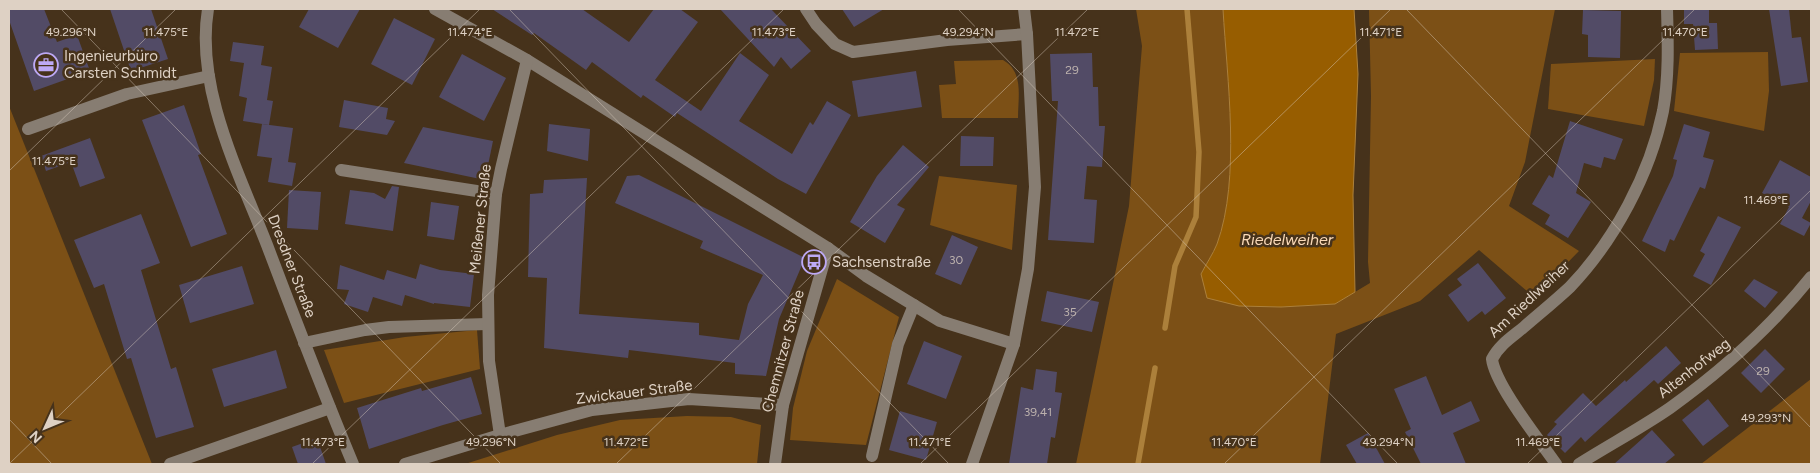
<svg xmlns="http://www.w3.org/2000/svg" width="1820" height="473" font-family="Figtree,sans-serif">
<rect width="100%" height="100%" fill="#46321b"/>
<!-- green -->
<g fill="#7c5016">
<path d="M1136,9H1223C1227,79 1241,178 1217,244C1213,254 1206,264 1201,274L1239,306L1281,307L1335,304L1370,283L1368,262L1371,96L1369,9H1555L1525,162L1509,206L1579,251L1534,297L1479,250L1420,301L1336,334L1320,464H1076L1129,206L1142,46Z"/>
<path d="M1768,52L1769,91L1764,131L1674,111L1680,53Z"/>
<path d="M1655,59L1654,80L1644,126L1548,109L1551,64Z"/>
<path d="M1003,60C1024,72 1018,96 1018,118H942L939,85L956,84L954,61Z"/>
<path d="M9,106L152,464H9Z"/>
<path d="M939,176L1017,185L1012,250L930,225Z"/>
<path d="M837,279L899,317L866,445L790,440L793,408L807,351Z"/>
<path d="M477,330L480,369L344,403L324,350L405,337Z"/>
<path d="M1811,379V464H1701Z"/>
<path d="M687,416L731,417L761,425L757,464H465L557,435L620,420Z"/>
</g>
<!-- water -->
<path fill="#975d00" stroke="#ac803b" d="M1223,9H1354L1358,74L1353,195L1355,292L1335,304L1281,307L1239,306L1207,298L1201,274C1206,264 1213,254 1217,244C1241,178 1227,79 1223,9Z"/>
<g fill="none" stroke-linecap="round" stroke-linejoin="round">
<!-- stream -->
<g stroke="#ac803b" stroke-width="5.5">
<path d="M1165,328L1175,266L1196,217L1199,152L1187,9"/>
<path d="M1138,464L1155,368"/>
</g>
</g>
<!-- building -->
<g fill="#524b66">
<path d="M9,9H44L57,42L77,35L90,71L34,91L9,20Z"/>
<path d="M110,9H151L168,59L131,71Z"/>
<path d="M309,9H360L338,48L299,27Z"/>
<path d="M492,9H582L629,42L654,9H680L698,22L655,80L701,111L740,53L769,75L739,121L792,154L810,122L813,125L827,101L851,115L806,194L778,179L677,113L675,117L643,95L641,98L592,62L586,70L534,33L532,35Z"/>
<path d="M720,9H771L811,51L791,69L781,57L774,67Z"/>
<path d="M842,9H884L854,27Z"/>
<path d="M1684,9H1709V23H1717L1718,49L1695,50L1693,24H1684Z"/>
<path d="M1769,9H1789L1792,38L1801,37L1808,82L1781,86Z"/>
<path d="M1583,10L1621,11L1620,58L1588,57V35L1582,34Z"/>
<path d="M394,18L435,39L412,85L371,64Z"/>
<path d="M233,42L264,46L261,65L272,67L267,100L273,101L269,125L243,121L247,98L239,96L244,63L230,61Z"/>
<path d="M1092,53L1093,87H1098L1099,126H1105L1102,167L1087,166L1084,199L1097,200L1094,243L1048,240L1058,101H1052L1050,54Z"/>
<path d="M462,54L506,78L484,121L439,97Z"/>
<path d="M916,71L922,107L858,117L852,81Z"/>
<path d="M344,100L388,108L386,119L395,121L387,135L339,127Z"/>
<path d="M184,105L201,154L198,155L227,234L191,247L142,120Z"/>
<path d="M1570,121L1623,139L1615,160L1604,157L1601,168L1584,163L1576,193L1591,202L1568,238L1545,224L1550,215L1532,204L1549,175L1553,178Z"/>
<path d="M262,124L293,128L288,162L296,163L292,186L268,182L272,158L257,156Z"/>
<path d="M549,124L590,129L588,161L547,151Z"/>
<path d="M1684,124L1710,132L1703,157L1714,160L1705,189L1700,187L1674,241L1670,239L1665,252L1642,241L1673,176L1677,160L1673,159Z"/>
<path d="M423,127L493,141L485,180L404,163Z"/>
<path d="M961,136L994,137L993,166H960Z"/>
<path d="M90,138L105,178L80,187L71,162L46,171L41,156Z"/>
<path d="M903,145L929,167L897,205L905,209L885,243L850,222L877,176Z"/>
<path d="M1780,160L1811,177V201L1802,218L1811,223L1804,236L1780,224L1789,207L1762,193Z"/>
<path d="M639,175L805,258L779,319L766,376L735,374V363L629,350L628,358L544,348L547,278L528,277L530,194L543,193L544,180L587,178L579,314L699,323V335L739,340L748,304L763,275L700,248L703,241L615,203L627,176Z"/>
<path d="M392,186L399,187L393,231L345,224L350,190L374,193L385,199Z"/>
<path d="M289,190L321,192L318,230L287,228Z"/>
<path d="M431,202L459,206L454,240L427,236Z"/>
<path d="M141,214L160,263L141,270L171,369L176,367L194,427L156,438L131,358L127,359L104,284L94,288L74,240Z"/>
<path d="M1718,216L1741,227L1711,285L1693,276L1705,254L1700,251Z"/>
<path d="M952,235L978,247L961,285L935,274Z"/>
<path d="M1478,263L1506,298L1485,315L1482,311L1468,322L1448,295L1462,285L1457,279Z"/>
<path d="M420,264L440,270L474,274L470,307L434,303V304L405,295L402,306L373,297L368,312L344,304L349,290L337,289L340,265L384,280L387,270L416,279Z"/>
<path d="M242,266L254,304L190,323L179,285Z"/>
<path d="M1754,279L1778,292L1765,308L1744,291Z"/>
<path d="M1047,291L1099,302L1092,332L1041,321Z"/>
<path d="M924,341L962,356L946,399L907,384Z"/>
<path d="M1666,346L1681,363L1658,384L1654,380L1585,442L1581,437L1565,453L1547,435L1557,424L1554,422L1583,393L1596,406L1625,380L1626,382Z"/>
<path d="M1765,349L1785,369L1761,393L1741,373Z"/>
<path d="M276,350L287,388L224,407L212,369Z"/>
<path d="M1036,369L1057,372L1055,392L1062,393L1055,438L1051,437L1047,464H1009L1021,387L1033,390Z"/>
<path d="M1426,376L1442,415L1471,401L1480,421L1453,433L1466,464H1421L1405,432L1411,429L1394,389Z"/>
<path d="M471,377L482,414L443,425L369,449L357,408L421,388L422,391Z"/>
<path d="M1708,399L1729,426L1703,446L1682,420Z"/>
<path d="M900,411L937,422L926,460L889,450Z"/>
<path d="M1652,430L1675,455L1664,464H1614Z"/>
<path d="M1368,433L1385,464H1357L1346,445Z"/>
<path d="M317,438L326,464H298L292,447Z"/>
</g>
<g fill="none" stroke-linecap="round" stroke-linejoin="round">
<!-- minor -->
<g stroke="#877d72" stroke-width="12">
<path d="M208,9C195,88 239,173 267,245C295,319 323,392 353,464"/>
<path d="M435,9L527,60L828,248L866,276L940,321L1014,344"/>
<path d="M806,9L816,24L835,44L853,52L947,40L1027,34"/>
<path d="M28,129L127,94L209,76"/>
<path d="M341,170L496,194"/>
<path d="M304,343L365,330L389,327L487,324"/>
<path d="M500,435L489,361L488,295L496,194L501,169L527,60"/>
<path d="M872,456L898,344L914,305"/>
<path d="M170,464L330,408"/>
<path d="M405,464L500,435L592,410L689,399L783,405"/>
<path d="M775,464L783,405L828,248"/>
<path d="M972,464L1014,344L1028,269L1035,187L1027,34L1024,9"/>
<path d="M1556,464C1540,441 1495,385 1492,359C1499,345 1512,337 1524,327C1539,314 1555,301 1570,287C1614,241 1650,174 1663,111C1669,78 1668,43 1667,9"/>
<path d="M1579,464C1609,445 1641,428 1670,408C1723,370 1770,328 1811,277"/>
</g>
</g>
<!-- ticks -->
<path fill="none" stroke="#ded1c4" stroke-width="1" stroke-opacity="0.45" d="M61,9L501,464M509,9L949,464M958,9L1398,464M1406,9L1811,428M9,171L176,9M9,419L52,464M9,464L480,9M312,464L784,9M616,464L1088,9M920,464L1391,9M1224,464L1695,9M1527,464L1811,190"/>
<!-- icons -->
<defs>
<g id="office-ring" transform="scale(1.25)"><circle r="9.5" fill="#46321b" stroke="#bda9f5" stroke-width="1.5"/><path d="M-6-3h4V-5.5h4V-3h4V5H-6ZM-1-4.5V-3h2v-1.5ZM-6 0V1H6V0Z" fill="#bda9f5"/></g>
<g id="bus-ring" transform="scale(1.25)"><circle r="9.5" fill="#46321b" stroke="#bda9f5" stroke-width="1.5"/><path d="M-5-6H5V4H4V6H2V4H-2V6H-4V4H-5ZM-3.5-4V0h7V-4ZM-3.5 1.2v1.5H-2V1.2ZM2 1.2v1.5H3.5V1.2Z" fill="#bda9f5"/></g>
</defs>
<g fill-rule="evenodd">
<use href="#office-ring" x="46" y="65"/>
<use href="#bus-ring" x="814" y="262"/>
</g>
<g text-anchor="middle" stroke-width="5" stroke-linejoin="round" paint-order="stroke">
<!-- number labels -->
<g font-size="12" fill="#bbb0ac">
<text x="1072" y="74">29</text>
<text x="956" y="264">30</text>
<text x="1070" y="316">35</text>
<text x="1763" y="375">29</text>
<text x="1038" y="416">39,41</text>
</g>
<!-- poi labels -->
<g font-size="15" fill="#ded1c4" stroke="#46321b" text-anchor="start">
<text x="64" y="61">Ingenieurbüro<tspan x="64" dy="17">Carsten Schmidt</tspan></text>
<text x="832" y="267">Sachsenstraße</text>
</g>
<!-- street labels -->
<g font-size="15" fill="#ded1c4" stroke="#46321b">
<text transform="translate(480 219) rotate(-84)" y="5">Meißener Straße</text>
<text transform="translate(292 266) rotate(69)" y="5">Dresdner Straße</text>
<text transform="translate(1529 299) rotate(-43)" y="5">Am Riedlweiher</text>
<text transform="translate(783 351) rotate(-75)" y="5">Chemnitzer Straße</text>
<text transform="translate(1694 368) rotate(-38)" y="5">Altenhofweg</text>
<text transform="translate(634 392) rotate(-7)" y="5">Zwickauer Straße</text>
</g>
<!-- water labels -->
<g font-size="16" font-style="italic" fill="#fad9b7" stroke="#46321b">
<text x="1287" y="245">Riedelweiher</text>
</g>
</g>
<g font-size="12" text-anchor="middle" fill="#ded1c4" stroke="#46321b" stroke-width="5" stroke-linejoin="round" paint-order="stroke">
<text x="166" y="36">11.475°E</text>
<text x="470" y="36">11.474°E</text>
<text x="774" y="36">11.473°E</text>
<text x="1077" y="36">11.472°E</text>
<text x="1381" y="36">11.471°E</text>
<text x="1685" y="36">11.470°E</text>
<text x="71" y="36">49.296°N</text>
<text x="968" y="36">49.294°N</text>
<text x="54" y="165">11.475°E</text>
<text x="1766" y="204">11.469°E</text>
<text x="1766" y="422">49.293°N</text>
<text x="491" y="446">49.296°N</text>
<text x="1388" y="446">49.294°N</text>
<text x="323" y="446">11.473°E</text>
<text x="626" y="446">11.472°E</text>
<text x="930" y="446">11.471°E</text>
<text x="1234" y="446">11.470°E</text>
<text x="1538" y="446">11.469°E</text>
</g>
<!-- border -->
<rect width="1820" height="473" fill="none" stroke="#ded1c4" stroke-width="20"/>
<!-- north arrow -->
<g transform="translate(45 428) rotate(226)" stroke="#46321b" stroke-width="4" paint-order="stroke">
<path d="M0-4L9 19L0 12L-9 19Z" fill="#ded1c4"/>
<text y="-8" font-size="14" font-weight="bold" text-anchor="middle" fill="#ded1c4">N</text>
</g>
</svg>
